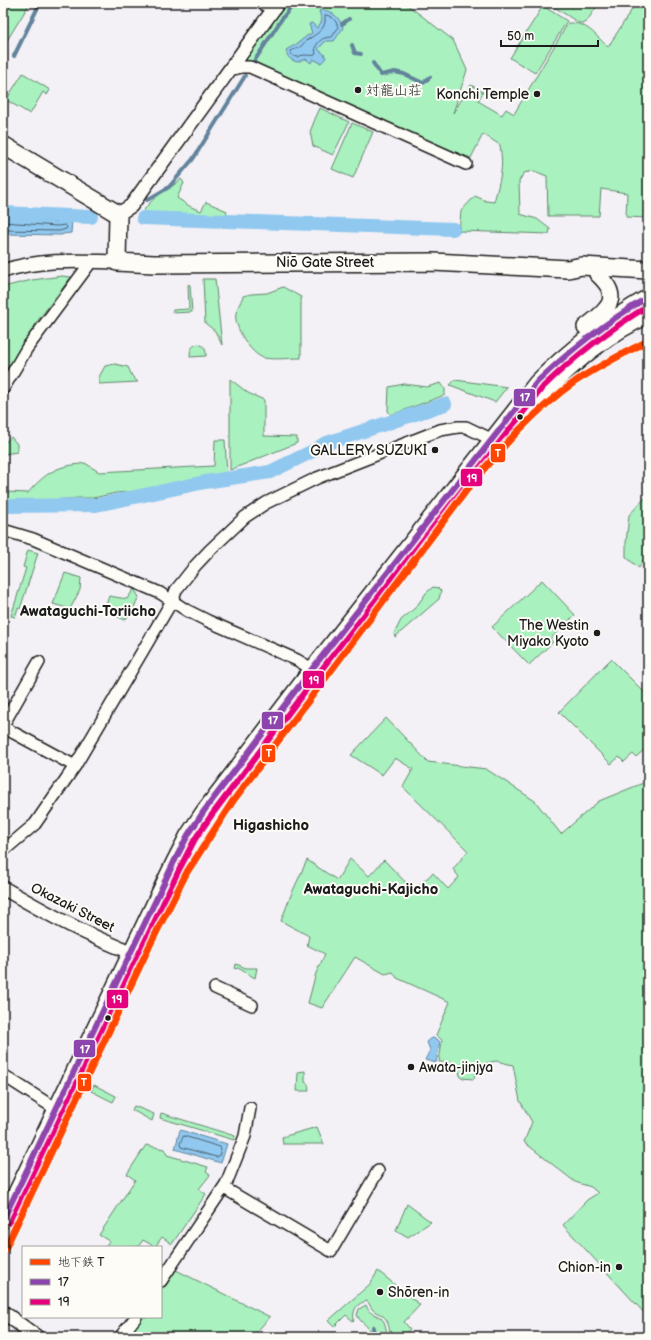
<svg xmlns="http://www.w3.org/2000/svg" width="651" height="1340" font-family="'Balsamiq Sans','Klee One',sans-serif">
<rect width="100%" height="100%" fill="#f3f0f6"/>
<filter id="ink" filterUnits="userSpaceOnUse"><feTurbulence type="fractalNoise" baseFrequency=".025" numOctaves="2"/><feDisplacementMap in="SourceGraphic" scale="8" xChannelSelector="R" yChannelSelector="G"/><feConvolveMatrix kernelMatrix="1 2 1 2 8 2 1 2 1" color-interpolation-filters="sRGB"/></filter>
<g filter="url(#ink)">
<!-- green -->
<g fill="#a9f1be" stroke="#62866d">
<path d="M3,3H30L3,47Z"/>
<path d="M285,3H405L453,40L467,70L453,113L471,85L483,92L478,101L502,115L506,109L514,114L568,23C587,22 595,35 608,47L636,3H648V218L626,217L627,193L601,189L599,216H548L547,176L534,171L524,173L519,181L520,214L537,219L550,229L549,234L459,231L461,211L475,196L486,201L494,202C500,179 504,169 500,145L483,134L471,158L360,115L244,62Z"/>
<path d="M548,3H599L587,21L584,23H579Z"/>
<path d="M543,6L567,21L535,73L510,58Z"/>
<path d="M23,73L50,90L47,95L43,92L30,114L6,100Z"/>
<path d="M320,108L349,122L333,155L313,146L310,132L315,119Z"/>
<path d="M352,123L373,132L353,178L332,169Z"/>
<path d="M181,179L184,183L177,198L191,207L201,211L206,202L227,211L225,219L141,216C143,212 145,208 148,205C156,194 171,189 181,179Z"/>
<path d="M62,276L71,277L39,319L3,379V287L32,280Z"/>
<path d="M203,279H215L222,345L215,331L205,323Z"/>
<path d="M189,284L190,285L192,312L173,313L172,312L173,310L189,309L188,285Z"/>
<path d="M283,287L301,297V358C289,358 276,360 264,358C251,355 233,326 236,313C237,308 241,302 243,296L251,294L267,293Z"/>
<path d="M198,344C205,346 206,349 206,356L190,357C190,350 191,346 198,344Z"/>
<path d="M115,364L128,367L132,376L138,382L99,384V377L105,366Z"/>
<path d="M230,379L248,393L264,400V436L297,437V443L230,470Z"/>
<path d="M455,380L507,387L495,402L450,385Z"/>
<path d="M441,383L445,389V395L391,415L388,411L389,387L404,384L427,387Z"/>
<path d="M11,437L17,444V452L4,454L5,472H3V444Z"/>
<path d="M215,440H225L227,474L181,482L169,488L116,493L93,498H78L3,504V490H5L6,492L28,493C36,483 48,472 60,468C67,465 77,465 85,463L99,472L214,466Z"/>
<path d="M648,495V553L645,556L639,568L626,557V543L629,515Z"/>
<path d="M28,550L38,553L20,609L18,608L15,617L11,616L26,568L23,567Z"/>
<path d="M65,573L81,578L80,590L70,609L53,604Z"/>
<path d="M542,580L575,615L550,639L553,642L529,665L492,627Z"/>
<path d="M433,587L438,588L441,591L439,599L395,637L394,634L401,620L416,607L426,593Z"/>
<path d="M134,589L139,597L132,611L125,620L104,611L109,596L127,599Z"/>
<path d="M611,659L648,696V752L645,749L636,757L633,754L624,762L619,757L611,764L559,712Z"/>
<path d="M386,718L428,762L486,769L535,801L561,834L599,801L648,781L647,1316L563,1225L587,1200L598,1193L591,1187L575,1182L524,1142L532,1122L520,1101L513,1065L496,1061L477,1065L474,1079L461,1078L457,1066L454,1063L439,1062L442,1040L436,1035L450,1002L397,978L393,972L385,974L355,957L322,1008L308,1003L316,973L325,954L307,945L309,936L281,921L291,895L307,860L337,880L350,859L369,876L384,860L413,890L433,873L448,889L459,877L453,869L468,851L403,787L413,769L395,758L382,775L351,755Z"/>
<path d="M236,964L246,968H257L255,978L238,968L235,969Z"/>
<path d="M305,1071V1082L308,1084L309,1091H297L298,1072Z"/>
<path d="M94,1085L116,1096L113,1102L91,1091Z"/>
<path d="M134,1106L154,1114L152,1121L132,1110Z"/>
<path d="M161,1113L235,1136L234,1140L160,1118Z"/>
<path d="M317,1127L324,1144H283L282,1137Z"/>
<path d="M146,1145L164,1149L167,1155L208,1167L206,1172L210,1175L199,1189L206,1194L172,1244L162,1237L155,1247L143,1240L138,1247H105L109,1241L99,1235L135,1180L127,1174Z"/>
<path d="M407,1204L431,1222L408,1237L396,1230Z"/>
<path d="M174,1269L270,1317L252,1337H125L141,1317H161V1289Z"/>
<path d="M378,1271L420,1305L404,1322L410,1329L402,1337H392C388,1330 390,1321 383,1316C380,1313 375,1313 372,1309C370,1306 370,1304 367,1301C357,1303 352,1310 354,1320L353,1321L346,1315L334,1327L328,1321L370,1284Z"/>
<path d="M366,1305C370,1316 373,1312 381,1318C386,1322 386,1331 388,1337H376L374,1332L375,1326L374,1325L372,1326V1337H370C369,1322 362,1326 357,1315L359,1309Z"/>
</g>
<!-- water -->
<g fill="#90c8ef" stroke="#62839b">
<path d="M321,10C332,10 340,18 343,28L334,41H326L318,49L324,54L326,58L321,63L313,59L311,63L306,59L297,62C290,60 287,57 286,50C290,47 295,46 298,43C303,39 306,36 312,33L309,24L312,23L317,28L322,21L319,11Z"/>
<path d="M3,218L57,222L58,220L72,221L71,233L63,234L62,235L3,234Z"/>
<path d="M432,1038L437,1039L440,1042L436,1063L425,1060L430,1050L427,1042Z"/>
<path d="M180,1130L227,1144L221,1163L175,1149Z"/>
</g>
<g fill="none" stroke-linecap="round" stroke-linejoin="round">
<!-- shore -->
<g stroke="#4a6170" stroke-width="1">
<path d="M326,15C332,16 337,21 338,28L332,37C323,37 319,40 315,48L316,53L315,55C311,56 308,55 304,55C298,56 296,59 291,54V51C294,49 297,49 300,47C303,45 304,42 307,40C315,35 327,29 325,17Z"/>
<path d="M3,222L57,226L65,225L67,227L66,229L59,231L3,230"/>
<path d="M184,1136L220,1147L221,1149L219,1156L216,1157L181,1147L180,1144Z"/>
</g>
<!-- stream -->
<g stroke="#62839b" stroke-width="4">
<path d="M342,24L349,19"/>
<path d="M352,45L355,53L361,54"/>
<path d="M14,56L40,3"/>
<path d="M253,63L283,17L295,3"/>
<path d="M373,63L381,75L395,72L404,74L423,83L430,77"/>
<path d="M147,200L169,187L193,159L245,76"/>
<path d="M373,1327L374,1337"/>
</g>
<!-- canal -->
<g stroke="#90c8ef" stroke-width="14">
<path d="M3,213L91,217"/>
<path d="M143,218L453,229"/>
<path d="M3,506L96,505L154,493L205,482L270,472L315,450L324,444L445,404"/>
</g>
<!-- minor casing -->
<g stroke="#1c1c1c" stroke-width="14">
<g id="minor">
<path d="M262,3L273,10"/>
<path d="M229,70L242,67H250L466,164"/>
<path d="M3,389L27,348L91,262"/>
<path d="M3,530L33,539L160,593L186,610L208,621L297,660L312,669"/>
<path d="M3,725L39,662"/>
<path d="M3,727L75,766"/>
<path d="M3,851L35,824L75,766L172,601L176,590L195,566L210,550L245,517L266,503L317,478L440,430L458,427H466L493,440"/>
<path d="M215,988L252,1005"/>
<path d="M3,1075L56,1109"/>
<path d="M224,1188L331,1251L378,1171"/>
<path d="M161,1281L226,1184L245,1136L250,1108"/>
<path d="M120,1337L136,1317"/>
</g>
</g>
<!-- tertiary casing -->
<g stroke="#1c1c1c" stroke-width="16">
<g id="tertiary">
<path d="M118,214L131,206L278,3"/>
<path d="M3,271C40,259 78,261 117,262"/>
<path d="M3,888C43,911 87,936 131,952"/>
<path d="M3,1312L37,1337"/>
</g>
</g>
<!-- secondary casing -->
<g stroke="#1c1c1c" stroke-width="18">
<g id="secondary">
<path d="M585,327C607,310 624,298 597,274"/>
<path d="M523,412C561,377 600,336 648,316"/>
<path d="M3,1220L174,862L188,835L204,811L312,669L537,382C570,349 607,321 648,297"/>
</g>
</g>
<!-- primary casing -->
<g stroke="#1c1c1c" stroke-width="20">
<path id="primary" d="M3,145L118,214L117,262L154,264L433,262L568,269L582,266L648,270"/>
</g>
<!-- minor -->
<use href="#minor" stroke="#fdfcf7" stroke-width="11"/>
<!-- tertiary -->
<use href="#tertiary" stroke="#fdfcf7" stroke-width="13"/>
<!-- secondary -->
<use href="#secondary" stroke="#fdfcf7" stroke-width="15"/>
<!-- primary -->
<use href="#primary" stroke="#fdfcf7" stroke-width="17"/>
<!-- bus-1 casing -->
<g stroke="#fdfcf7" stroke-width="9">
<path id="bus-1" d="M3,1220L174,862L188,835L204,811L312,669L537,382C571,349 608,321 648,297"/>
</g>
<!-- bus-2 casing -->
<g stroke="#fdfcf7" stroke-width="9">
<path id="bus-2" d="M10,1223L181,866L195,839L211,816L318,674L543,387C575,356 610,329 648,306"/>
</g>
<!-- bus-1 -->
<use href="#bus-1" stroke="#8e44ad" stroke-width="6"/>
<!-- bus-2 -->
<use href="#bus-2" stroke="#e5007d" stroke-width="6"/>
<!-- metro-1 casing -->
<g stroke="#fdfcf7" stroke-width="10">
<path id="metro-1" d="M3,1253L150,945L187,872L233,801L472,483C503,446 536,409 576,381C599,366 624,353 648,341"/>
</g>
<!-- metro-1 -->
<use href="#metro-1" stroke="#ff4500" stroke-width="7"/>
</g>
</g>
<!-- markers -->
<g fill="#1c1c1c" stroke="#fdfcf7" stroke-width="1.5">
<circle cx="358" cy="90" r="4"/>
<circle cx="537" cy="94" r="4"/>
<circle cx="520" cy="417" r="3.5"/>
<circle cx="435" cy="450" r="4"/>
<circle cx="597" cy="633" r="4"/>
<circle cx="108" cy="1018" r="3.5"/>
<circle cx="411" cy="1067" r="4"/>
<circle cx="619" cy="1267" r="4"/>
<circle cx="380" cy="1292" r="4"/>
</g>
<g text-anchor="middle" stroke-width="4" stroke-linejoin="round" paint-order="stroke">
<!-- poi labels -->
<g font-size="14" fill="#1c1c1c" stroke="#fdfcf7" text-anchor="end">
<text x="366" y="95" text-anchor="start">対龍山荘</text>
<text x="529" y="99">Konchi Temple</text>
<text x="427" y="455">GALLERY SUZUKI</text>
<text x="589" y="630">The Westin<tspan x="589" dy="16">Miyako Kyoto</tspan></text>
<text x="419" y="1072" text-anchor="start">Awata-jinjya</text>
<text x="611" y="1272">Chion-in</text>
<text x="388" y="1297" text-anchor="start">Shōren-in</text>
</g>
<!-- street labels -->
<g font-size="14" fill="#1c1c1c" stroke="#fdfcf7">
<text x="325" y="267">Niō Gate Street</text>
<text transform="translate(73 907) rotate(27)" y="5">Okazaki Street</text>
</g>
<!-- neighbourhood labels -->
<g font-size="15" font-weight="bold" fill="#1c1c1c" stroke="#fdfcf7">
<text x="88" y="616">Awataguchi-Toriicho</text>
<text x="271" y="830">Higashicho</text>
<text x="371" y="894">Awataguchi-Kajicho</text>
</g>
</g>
<g stroke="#fdfcf7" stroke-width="1.5">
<rect x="513" y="388" width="23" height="19" rx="4" fill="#8e44ad"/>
<rect x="490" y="443" width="16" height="20" rx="4" fill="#ff4500"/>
<rect x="460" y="468" width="23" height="19" rx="4" fill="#e5007d"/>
<rect x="302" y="670" width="23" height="19" rx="4" fill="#e5007d"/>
<rect x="261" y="711" width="23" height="19" rx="4" fill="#8e44ad"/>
<rect x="261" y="744" width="15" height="19" rx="4" fill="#ff4500"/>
<rect x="106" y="989" width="23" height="20" rx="4" fill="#e5007d"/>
<rect x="73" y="1039" width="23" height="19" rx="4" fill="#8e44ad"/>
<rect x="77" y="1073" width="15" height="19" rx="4" fill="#ff4500"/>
</g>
<g font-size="11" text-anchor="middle" font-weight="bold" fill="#fff">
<text x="525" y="401">17</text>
<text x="498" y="457">T</text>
<text x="472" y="482">19</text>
<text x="314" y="684">19</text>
<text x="273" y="724">17</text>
<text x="269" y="757">T</text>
<text x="117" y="1003">19</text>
<text x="85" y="1053">17</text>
<text x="84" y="1086">T</text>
</g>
<!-- margin -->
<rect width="651" height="1340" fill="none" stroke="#fdfcf7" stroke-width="16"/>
<rect x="8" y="8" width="635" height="1324" fill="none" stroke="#1c1c1c" stroke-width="1.5" filter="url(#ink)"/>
<!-- legend -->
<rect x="22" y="1246" width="140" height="72" fill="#fdfcf7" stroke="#a3a29f"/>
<rect x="30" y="1259" width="20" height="6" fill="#ff4500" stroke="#a3a29f"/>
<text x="58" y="1266" font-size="12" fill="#1c1c1c">地下鉄 T</text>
<rect x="30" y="1279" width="20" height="6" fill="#8e44ad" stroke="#a3a29f"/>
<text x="58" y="1286" font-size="12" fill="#1c1c1c">17</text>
<rect x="30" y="1299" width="20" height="6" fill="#e5007d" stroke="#a3a29f"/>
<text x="58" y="1306" font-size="12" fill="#1c1c1c">19</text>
<!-- scale -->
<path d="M501 40v6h97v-6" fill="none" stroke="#1c1c1c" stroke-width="2"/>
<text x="507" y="40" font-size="12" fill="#1c1c1c" stroke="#fdfcf7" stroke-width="3" paint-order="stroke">50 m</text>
</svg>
